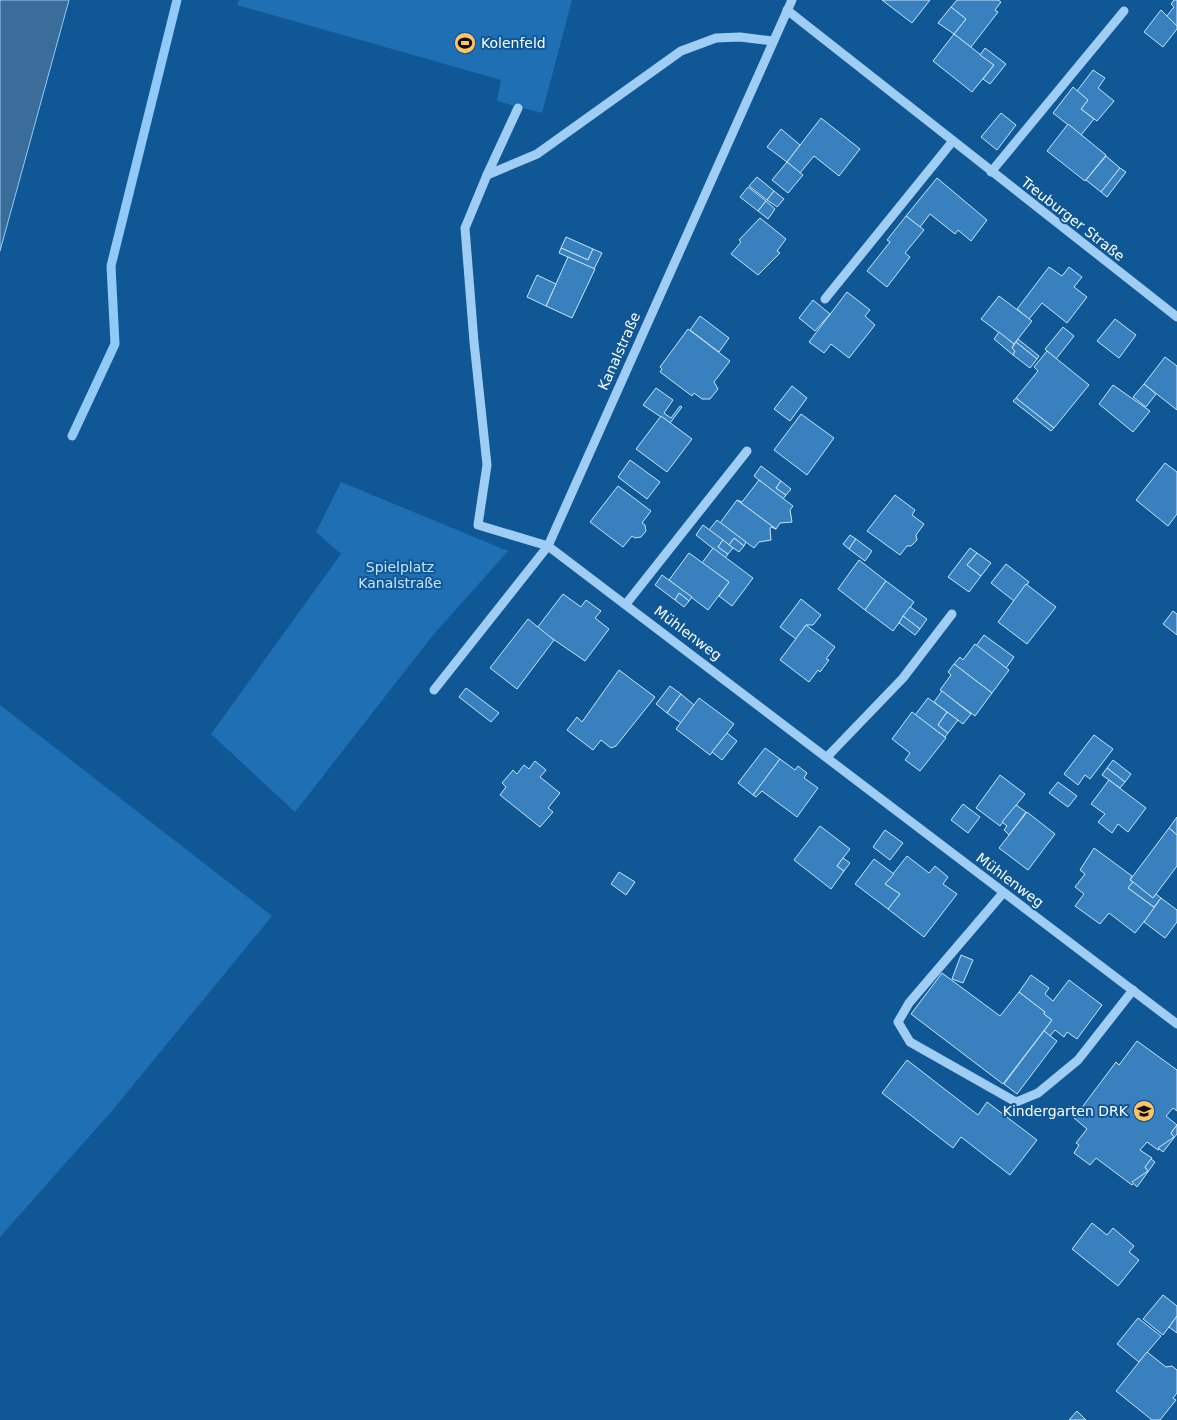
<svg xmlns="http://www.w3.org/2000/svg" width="1177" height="1420" font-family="'DejaVu Sans',sans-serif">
<rect width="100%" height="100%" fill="#105796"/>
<!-- green -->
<g fill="#1f6fb4">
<path d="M239,0H572L542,113L497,101L501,80L237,5Z"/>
<path d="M341,482L508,551L433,635L295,812L211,734L341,554L316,532Z"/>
<path d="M0,705L272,916L111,1112L0,1237Z"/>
</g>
<!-- water -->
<path fill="#3b6d9b" stroke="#91caf7" d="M0,0H69L0,251Z"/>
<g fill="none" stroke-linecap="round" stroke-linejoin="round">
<!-- stream -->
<path stroke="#91caf7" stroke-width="9" d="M72,436L115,344L111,266L177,0"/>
</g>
<!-- building -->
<g fill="#3980bf" stroke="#c8e5fe">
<path d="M882,0H930L912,23Z"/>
<path d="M957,0H998L1001,2L995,10L998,12L971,47L954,34L966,19L951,7Z"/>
<path d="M1174,0H1177V26L1166,17L1174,7L1171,4Z"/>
<path d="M951,7L966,19L954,34L938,23Z"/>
<path d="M1161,10L1177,26V29L1163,47L1144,32Z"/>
<path d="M954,34L994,65L972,92L933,61Z"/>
<path d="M985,48L1006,64L990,84L983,79L994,65L980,55Z"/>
<path d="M1093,70L1105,78L1098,88L1114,101L1097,121L1081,109L1088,100L1077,91Z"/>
<path d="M1073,87L1088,100L1081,109L1094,119L1081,135L1053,113Z"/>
<path d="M1001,113L1016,125L997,150L981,137Z"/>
<path d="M821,118L860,149L839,176L814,156L800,173L787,162Z"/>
<path d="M1068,124L1106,155L1085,181L1047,151Z"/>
<path d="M781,129L800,145L787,162L767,147Z"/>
<path d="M1106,156L1120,168L1101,192L1086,180Z"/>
<path d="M787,162L803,175L788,193L772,180Z"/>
<path d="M1120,168L1126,172L1107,197L1101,192Z"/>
<path d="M757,177L774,191L767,200L749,186Z"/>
<path d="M937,178L987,220L971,241L958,230L955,234L930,214L920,227L906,216Z"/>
<path d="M748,187L766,201L758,211L740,197Z"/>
<path d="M774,191L784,199L777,207L767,200Z"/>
<path d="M766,201L775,209L768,219L758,211Z"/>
<path d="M906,216L924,230L905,253L910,257L887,287L867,271L890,242L887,240Z"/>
<path d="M760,218L786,239L777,251L780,253L758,275L731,254L741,242L739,240Z"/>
<path d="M566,237L593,249L588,260L561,248Z"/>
<path d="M561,248L588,260L593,249L602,253L594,269L559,253Z"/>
<path d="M568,257L595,269L572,318L546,306Z"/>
<path d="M1049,267L1062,276L1069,267L1082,277L1074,287L1087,297L1067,323L1042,303L1029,319L1017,309Z"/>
<path d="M537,275L556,284L546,306L527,297Z"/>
<path d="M847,292L870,310L865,316L875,325L849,358L831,344L824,353L809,342Z"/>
<path d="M999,296L1032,321L1014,344L981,319Z"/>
<path d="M813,300L830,314L815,331L799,318Z"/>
<path d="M700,316L729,338L719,352L690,330Z"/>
<path d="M1115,319L1136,335L1119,358L1097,341Z"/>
<path d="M1063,327L1074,336L1056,359L1045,349Z"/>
<path d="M688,329L730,361L714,382L718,389L710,399H702L694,393L692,396L660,372L662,369L660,367Z"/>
<path d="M999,332L1014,344L1012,348L1015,351L1013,355L994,339Z"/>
<path d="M1018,339L1039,356L1037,359L1016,342Z"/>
<path d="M1016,342L1037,359L1030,368L1013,355L1015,351L1012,348Z"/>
<path d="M1047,351L1089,385L1054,428L1016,398L1038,371L1034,367Z"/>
<path d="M1165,357L1177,366V410L1144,384Z"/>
<path d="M1144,384L1156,394L1146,407L1133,397Z"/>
<path d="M1113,385L1150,411L1133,432L1099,404Z"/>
<path d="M792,386L807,398L790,421L774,409Z"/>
<path d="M656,388L673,400L664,413L671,418L680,406L682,407L670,423L643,405Z"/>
<path d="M1016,398L1054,428L1051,431L1013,401Z"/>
<path d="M801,414L834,438L807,475L774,450Z"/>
<path d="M661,416L692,439L667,472L636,449Z"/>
<path d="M630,460L660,482L647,499L618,477Z"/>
<path d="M1165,463L1177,472V514L1168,526L1136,500Z"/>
<path d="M761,466L781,481L776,488L786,495L783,499L754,476Z"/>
<path d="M759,480L793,506L790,510L792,522L780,523L776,529L737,500L742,502Z"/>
<path d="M781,481L791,489L786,495L776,488Z"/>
<path d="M618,486L651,511L642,523L645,525L646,531L641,537L635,538L632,536L623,547L590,522Z"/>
<path d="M895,495L915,510L912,515L924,524L916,535L917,540L911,546H907L900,555L867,531Z"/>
<path d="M737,500L776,529L771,527L770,529L771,540L759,542L754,548L720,523Z"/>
<path d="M717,520L746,542L744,546L734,538L729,545L709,530Z"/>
<path d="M703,525L723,540L718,547L728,554L725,558L696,535Z"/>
<path d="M850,535L856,539L849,549L843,544Z"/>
<path d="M734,538L744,546L739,552L729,545Z"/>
<path d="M856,539L872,551L865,561L849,549Z"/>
<path d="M723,540L733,548L728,554L718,547Z"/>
<path d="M713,548L753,578L732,606L719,596L729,582L702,563Z"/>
<path d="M970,548L977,553L967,565L981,576L969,592L948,577Z"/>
<path d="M689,553L729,582L708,610L669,580Z"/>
<path d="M977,553L991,563L981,576L967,565Z"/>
<path d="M859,560L886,581L865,610L838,589Z"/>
<path d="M1006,564L1029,582L1014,601L991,583Z"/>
<path d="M662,575L692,597L689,601L679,593L675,600L655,585Z"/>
<path d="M886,581L914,602L893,631L865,610Z"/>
<path d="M1026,584L1056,607L1027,644L998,622Z"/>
<path d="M679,593L689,601L684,607L675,600Z"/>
<path d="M563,594L581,607L586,600L601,611L595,618L609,629L585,661L537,628Z"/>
<path d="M801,599L821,615L813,625H806L796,639L780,627Z"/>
<path d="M910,607L927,619L920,629L903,616Z"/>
<path d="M1173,611L1177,614V635L1163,624Z"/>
<path d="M903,616L920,629L915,635L899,623Z"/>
<path d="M528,619L554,640L517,689L490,668Z"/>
<path d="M806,625L835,647L826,659L829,660L820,672L818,670L809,682L780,660Z"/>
<path d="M984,635L1014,657L1006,668L976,646Z"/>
<path d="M975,644L1009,670L992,693L954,664L960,657L963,660Z"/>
<path d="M954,664L992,693L975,716L940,690L951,675L948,672Z"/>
<path d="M619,670L655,697L616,746L611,748L601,740L593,750L567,730L577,717L582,722Z"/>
<path d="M670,686L681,694L667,713L656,704Z"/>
<path d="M466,688L499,713L491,722L459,697Z"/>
<path d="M942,691L971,714L963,724L934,702Z"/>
<path d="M681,694L694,705L681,723L667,713Z"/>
<path d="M699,698L734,724L710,755L676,729Z"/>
<path d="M928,698L947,712L938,725L948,733L945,737L915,715Z"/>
<path d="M912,712L946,738L920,771L905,760L910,753L892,739Z"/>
<path d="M947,712L958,720L948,733L938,725Z"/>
<path d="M727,733L737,741L722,760L712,752Z"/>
<path d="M1094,735L1113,749L1090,779L1085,775L1078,785L1064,774Z"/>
<path d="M765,748L780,759L753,795L738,783Z"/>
<path d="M780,759L795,770L798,766L807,773L804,778L818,788L797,817L762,791L756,797L753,795Z"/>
<path d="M1113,760L1131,774L1125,782L1107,768Z"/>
<path d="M535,761L546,770L540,777L560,793L548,808L553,812L540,827L500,795L506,787L502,783L513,770L517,774L524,765L529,769Z"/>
<path d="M1107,768L1125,782L1120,788L1102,775Z"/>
<path d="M1000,775L1025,794L1000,826L976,808Z"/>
<path d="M1109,780L1146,808L1128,832L1118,824L1112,833L1098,822L1105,814L1091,804Z"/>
<path d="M1058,782L1077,796L1068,807L1049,793Z"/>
<path d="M963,804L980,817L968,833L951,820Z"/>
<path d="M1016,805L1026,812L1009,835L1004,830L1007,826L1002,822Z"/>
<path d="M1027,812L1055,834L1028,870L999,848Z"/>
<path d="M1177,817V835L1169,828Z"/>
<path d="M820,826L850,849L837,866L844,871L831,889L794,860Z"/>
<path d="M1169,828L1177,835V866L1153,898L1130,880Z"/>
<path d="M885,830L903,843L890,860L873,847Z"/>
<path d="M1094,848L1132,876L1130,880L1133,882L1128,888L1155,908L1135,933L1109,913L1100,924L1075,906L1084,894L1075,887L1085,874L1080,870Z"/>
<path d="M907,856L929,873L935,866L948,877L943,884L957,894L924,937L888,909L900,894L885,884Z"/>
<path d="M843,858L850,863L844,871L837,866Z"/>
<path d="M874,859L894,874L885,884L900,894L888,909L855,884Z"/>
<path d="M619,872L635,882L626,895L611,884Z"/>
<path d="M1133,882L1153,898L1156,894L1161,898L1154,907L1128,888Z"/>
<path d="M1161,898L1177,910V922L1165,938L1144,922Z"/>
<path d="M961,955L973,960L963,983L952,979Z"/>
<path d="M942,973L1000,1016L1019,992L1045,1012L1044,1014L1052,1020L1003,1084L911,1014Z"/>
<path d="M1031,975L1049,988L1045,994L1053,1001L1069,980L1102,1005L1077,1039L1067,1032L1064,1037L1055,1030L1050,1036L1044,1031L1052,1020L1044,1014L1045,1012L1019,992Z"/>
<path d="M1044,1031L1057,1041L1017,1094L1004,1084Z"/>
<path d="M1137,1041L1177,1070V1111L1173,1108L1166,1116L1177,1125L1171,1133L1174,1137L1158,1150L1147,1142L1140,1150L1152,1158L1145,1167L1148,1171L1132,1185L1096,1158L1090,1165L1074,1153L1079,1145L1076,1143L1087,1129L1074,1118L1116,1062L1119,1065Z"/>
<path d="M907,1060L978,1115L987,1102L1037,1140L1010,1175L961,1137L953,1148L882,1093Z"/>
<path d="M1177,1125V1134L1163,1152L1158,1148L1174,1137L1171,1133Z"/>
<path d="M1151,1159L1155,1162L1137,1187L1132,1182L1148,1171L1145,1167Z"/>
<path d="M1092,1223L1107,1235L1113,1228L1134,1246L1129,1252L1139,1260L1118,1286L1072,1249Z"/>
<path d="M1163,1295L1177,1306V1316L1163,1335L1143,1319Z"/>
<path d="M1177,1316V1333L1169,1327Z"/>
<path d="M1138,1318L1161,1336L1139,1362L1117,1344Z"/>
<path d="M1147,1352L1166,1367L1172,1366L1177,1370V1393L1173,1398L1176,1400L1160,1420H1152L1116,1391Z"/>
<path d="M1077,1411L1086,1420H1069Z"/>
</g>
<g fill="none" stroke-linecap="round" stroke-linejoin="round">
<!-- minor -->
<g stroke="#a0cdf4" stroke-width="9">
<path d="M787,10L1177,317"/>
<path d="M518,108L487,175L537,154L681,51L716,38L740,37L773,41"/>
<path d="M991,172L1124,11"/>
<path d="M487,175L465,228L474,342L487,465L478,525L548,546L1177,1024"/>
<path d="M825,299L952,142"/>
<path d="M626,604L747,451"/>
<path d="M434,690L548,546L792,0"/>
<path d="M827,757L903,678L952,614"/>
<path d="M1003,893L909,1003L898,1022L910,1042L1016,1102L1038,1093L1078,1060L1133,990"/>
</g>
</g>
<!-- icons -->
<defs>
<g id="stadium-disc" transform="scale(1.125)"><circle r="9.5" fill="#ffc463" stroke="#105796"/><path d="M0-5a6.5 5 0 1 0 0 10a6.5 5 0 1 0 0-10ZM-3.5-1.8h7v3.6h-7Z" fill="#111"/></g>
<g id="school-disc" transform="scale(1.125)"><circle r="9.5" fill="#ffc463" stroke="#105796"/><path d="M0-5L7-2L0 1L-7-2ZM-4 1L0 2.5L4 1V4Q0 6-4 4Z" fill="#111"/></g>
</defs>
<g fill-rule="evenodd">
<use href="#stadium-disc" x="465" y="43"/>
<use href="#school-disc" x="1144" y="1111"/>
</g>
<g text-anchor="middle" stroke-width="4" stroke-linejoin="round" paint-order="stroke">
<!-- poi labels -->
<g font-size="14" fill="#fff" stroke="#105796" text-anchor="start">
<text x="481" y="48">Kolenfeld</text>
<text x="1128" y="1116" text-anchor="end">Kindergarten DRK</text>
</g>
<!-- street labels -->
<g font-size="14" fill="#fff" stroke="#105796">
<text transform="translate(1073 219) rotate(38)" y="5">Treuburger Straße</text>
<text transform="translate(619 351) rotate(-66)" y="5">Kanalstraße</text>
<text transform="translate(688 633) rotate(37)" y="5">Mühlenweg</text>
<text transform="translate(1010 880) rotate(37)" y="5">Mühlenweg</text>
</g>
<!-- park labels -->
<g font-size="14" fill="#c8e5fe" stroke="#105796">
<text x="400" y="572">Spielplatz<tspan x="400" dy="16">Kanalstraße</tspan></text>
</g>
</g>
</svg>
